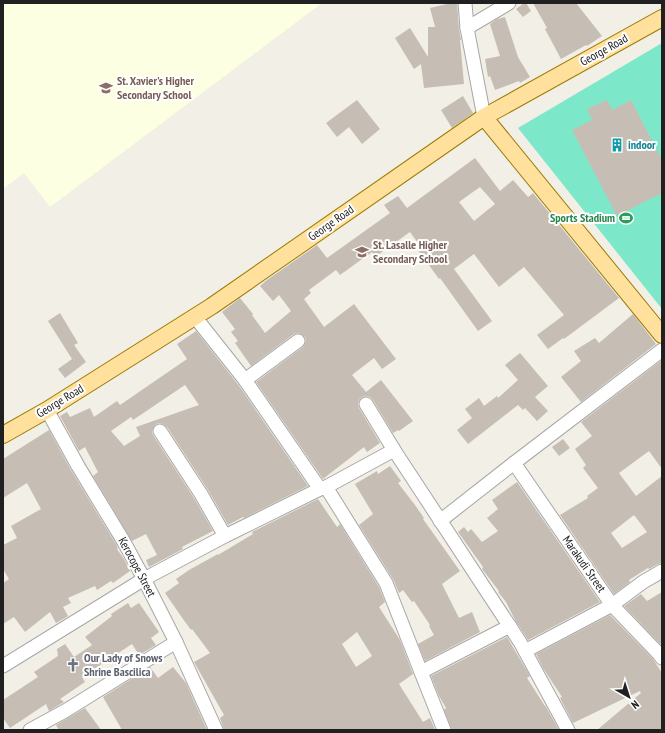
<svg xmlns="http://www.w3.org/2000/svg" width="665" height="733" font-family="'PT Sans Narrow',sans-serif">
<rect width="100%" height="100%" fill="#f2efe6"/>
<!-- education -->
<path fill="#fcffe1" d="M3,3H322L50,207L24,173L3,189Z"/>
<!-- pitch -->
<path fill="#7de7ca" d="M662,43V309L518,128Z"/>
<!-- building -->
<g fill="#c6beb5" fill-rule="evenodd">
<path d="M451,3H457L459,29L461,40H460L464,84L424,88L421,64L414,69L395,38L410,28L428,57V27H435L430,8Z"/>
<path d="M524,3H526L531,11L523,17L516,9Z"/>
<path d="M533,3H576L602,36L587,46L586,45L561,59L545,29L547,28Z"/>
<path d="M505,17L518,57L530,77L520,83L519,81L495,90L490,76L488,77L485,59L500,56L490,24L497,19Z"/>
<path d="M463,96L473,113L452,128L441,110Z"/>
<path d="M357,100L380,129L362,144L349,127L337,137L326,123Z"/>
<path d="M607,100L612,110L631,100L662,160V193L617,216L572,130L592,120L587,109Z"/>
<path d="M475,158L500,191L513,180L528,197L533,193L619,298L564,339L563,338L548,349L537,335L564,315L524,267L499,287L474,254L454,269L492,321L478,331L440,278L439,279L418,250L421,247L410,232L375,257L372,252L340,275L336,270L309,290L311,293L304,299L324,327L354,304L396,359L382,369L374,358L352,375L366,392L381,380L413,421L399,431L398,430L393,433L373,400L370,397L366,396L362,397L359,400L358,404L359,408L380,443L367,452L364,447L323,479L256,382L303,347L305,344L306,340L305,337L301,334L297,333L294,334L251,366L235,343L238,341L231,332L235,329L222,312L240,298L253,314L252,315L265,333L291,311L279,295L273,301L260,286L267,280L317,245L327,258L390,213L384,205L398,196L407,208ZM480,187L495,204L474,221L459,202Z"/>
<path d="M60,313L78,343L74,345L86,362L65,378L58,369L72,359L48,321Z"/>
<path d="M633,314L656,344L581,402L561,377L581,361L574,351L595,338L599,343Z"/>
<path d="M196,331L240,387L308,486L244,518L243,517L228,525L208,490L167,427L163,424L159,423L156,424L153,428L152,432L153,435L194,498L213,531L182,547L183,549L149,567L146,560L157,555L146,534L132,541L93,476L98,472L85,447L79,451L60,416L67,412L70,417L90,408L94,417L117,401L120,405L187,359L177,344ZM185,385L199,405L136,427L140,436L124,446L111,431L131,417L133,420Z"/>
<path d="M520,353L548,386L535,397L548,411L537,421L525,408L523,410L518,405L468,444L457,430L472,418L465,409L479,398L484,406L497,396L498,398L518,380L505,365Z"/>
<path d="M662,360V469L649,451L619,473L636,496L662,476V563L658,564L649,569L648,568L629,580L630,582L614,594L560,515L588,498L587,496L598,488L583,468L586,465L575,449L592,436L581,422ZM634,515L647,532L622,548L611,533Z"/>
<path d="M49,430L71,470L117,546L118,548L117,549L124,559L130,571L113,583L111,581L97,590L95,586L68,598L71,603L63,607L68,616L65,618L56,623L50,612L25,632L14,617L3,624V583L9,579L3,569V545L17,538L11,526L41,509L27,483L3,498V459Z"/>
<path d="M563,439L570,448L559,456L552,447Z"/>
<path d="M390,466L401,481L398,483L415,505L424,518L423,519L460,571L442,584L459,618L472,612L480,632L425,661L418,644L434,635L429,626L430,625L414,601L412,602L403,590L399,593L393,579L359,525L373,514L355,484L377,471L378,474Z"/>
<path d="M517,482L600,602L528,640L515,620L506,602L498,592L499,591L482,569L483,567L458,532L464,527L468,532L471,529L482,542L498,531L487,518L498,509L492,500Z"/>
<path d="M318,499L337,527L340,524L379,587L385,602L379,607L400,640L413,674L399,684L423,722L430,718L435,730H224L220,718L224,715L194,662L210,653L192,629L191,630L183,619L165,593L179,583L176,579L189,570L218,554V555L253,534L252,532ZM357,632L372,656L356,667L342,644Z"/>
<path d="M662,592V643L660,644L624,606L641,594L647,601Z"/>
<path d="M128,603L131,608L139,603L159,632L151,638L156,645L139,655L132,644L82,677L85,682L60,699L64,702L49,711L46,704L10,728L3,718V700L38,677L34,672L58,656L57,649L65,644L74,657L92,645L85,637L112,616L111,614Z"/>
<path d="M610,615L653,659L662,673V730H597L641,693L640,691L573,723L560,698L562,697L543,668L536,654Z"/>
<path d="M507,637L530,676L527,678L545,706V705L559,730H452L444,710L446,708L439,696L431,676Z"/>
<path d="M150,667L158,678L173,667L186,683L207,730H122L103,697Z"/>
<path d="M85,708L101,730H59L56,725Z"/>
</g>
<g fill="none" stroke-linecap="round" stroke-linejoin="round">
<!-- minor casing -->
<g stroke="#a7a7a7" stroke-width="15">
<g id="minor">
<path d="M465,3L467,28L484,117"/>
<path d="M467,28L509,3"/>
<path d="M195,317L245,380L320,489"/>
<path d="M245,380L298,341"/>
<path d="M366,404L394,450L520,642L568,730"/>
<path d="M47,410L78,466L124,542L144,579L176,642L216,730"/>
<path d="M160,431L201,494L225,536"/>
<path d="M514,463L612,605L659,654L662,658"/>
<path d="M326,487L386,583L421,672"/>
<path d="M440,521L514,463L662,350"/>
<path d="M525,651L612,605L643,582L662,571"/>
<path d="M3,666L144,579L225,536L320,489L326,487L394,450"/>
<path d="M30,730L65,711L176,642"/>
<path d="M444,730L421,672L510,626"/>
</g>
</g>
<!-- major casing -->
<g stroke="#9c7b00" stroke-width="18">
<g id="major">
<path d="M484,117L662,335"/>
<path d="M3,435L47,410L212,306L484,117L662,18"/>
</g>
</g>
<!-- minor -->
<use href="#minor" stroke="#fff" stroke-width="13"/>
<!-- major -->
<use href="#major" stroke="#ffe09d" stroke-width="16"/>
</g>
<!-- icons -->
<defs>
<g id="school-bare" transform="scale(1.08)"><path d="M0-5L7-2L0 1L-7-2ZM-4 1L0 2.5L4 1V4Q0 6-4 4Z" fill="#8d6e63" stroke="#fff" stroke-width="2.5" paint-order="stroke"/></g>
<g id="building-bare" transform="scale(1.08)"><path d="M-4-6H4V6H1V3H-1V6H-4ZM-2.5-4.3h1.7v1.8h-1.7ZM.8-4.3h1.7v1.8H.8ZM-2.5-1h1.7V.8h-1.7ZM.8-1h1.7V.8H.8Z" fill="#0f9aa8" stroke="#fff" stroke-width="2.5" paint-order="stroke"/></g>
<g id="stadium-bare" transform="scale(1.08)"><path d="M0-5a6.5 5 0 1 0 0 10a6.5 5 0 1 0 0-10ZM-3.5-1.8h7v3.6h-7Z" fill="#2e9e5b" stroke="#fff" stroke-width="2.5" paint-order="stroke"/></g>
<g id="church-bare" transform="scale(1.08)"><path d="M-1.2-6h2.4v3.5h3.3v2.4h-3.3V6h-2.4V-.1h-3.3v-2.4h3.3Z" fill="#6b7280" stroke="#fff" stroke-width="2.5" paint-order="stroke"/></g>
</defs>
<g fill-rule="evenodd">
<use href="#school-bare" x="106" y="88"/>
<use href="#building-bare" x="617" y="145"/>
<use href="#stadium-bare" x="626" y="218"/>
<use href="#school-bare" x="362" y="252"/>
<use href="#church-bare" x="73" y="665"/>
</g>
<g text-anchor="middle" stroke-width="4" stroke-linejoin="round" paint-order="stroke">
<!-- street labels -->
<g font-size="12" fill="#202020" stroke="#fff">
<text transform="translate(604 50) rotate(-29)" y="4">George Road</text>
<text transform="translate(331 223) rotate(-35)" y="4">George Road</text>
<text transform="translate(60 401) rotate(-31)" y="4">George Road</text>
<text transform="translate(584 564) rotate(55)" y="4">Marakudi Street</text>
<text transform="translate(137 567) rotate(62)" y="4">Kerocope Street</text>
</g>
<!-- education labels -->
<g font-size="12" font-weight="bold" fill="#785e54" stroke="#fff" text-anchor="start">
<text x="117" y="85">St. Xavier's Higher<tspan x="117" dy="14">Secondary School</tspan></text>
<text x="373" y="249">St. Lasalle Higher<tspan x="373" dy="14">Secondary School</tspan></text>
</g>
<!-- culture labels -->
<g font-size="12" font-weight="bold" fill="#0d838f" stroke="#fff" text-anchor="start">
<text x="628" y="149">indoor</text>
</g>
<!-- leisure labels -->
<g font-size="12" font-weight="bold" fill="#27864d" stroke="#fff" text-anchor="end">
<text x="615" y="222">Sports Stadium</text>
</g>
<!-- worship labels -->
<g font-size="12" font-weight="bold" fill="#5b616d" stroke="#fff" text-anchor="start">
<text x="84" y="662">Our Lady of Snows<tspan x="84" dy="14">Shrine Bascilica</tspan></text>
</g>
</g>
<!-- border -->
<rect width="665" height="733" fill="none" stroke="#202020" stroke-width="8"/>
<!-- north arrow -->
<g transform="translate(629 697) rotate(141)" stroke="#ffffff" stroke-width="3" paint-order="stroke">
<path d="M0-3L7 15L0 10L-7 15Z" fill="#202020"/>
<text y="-6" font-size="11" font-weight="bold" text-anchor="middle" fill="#202020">N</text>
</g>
</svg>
